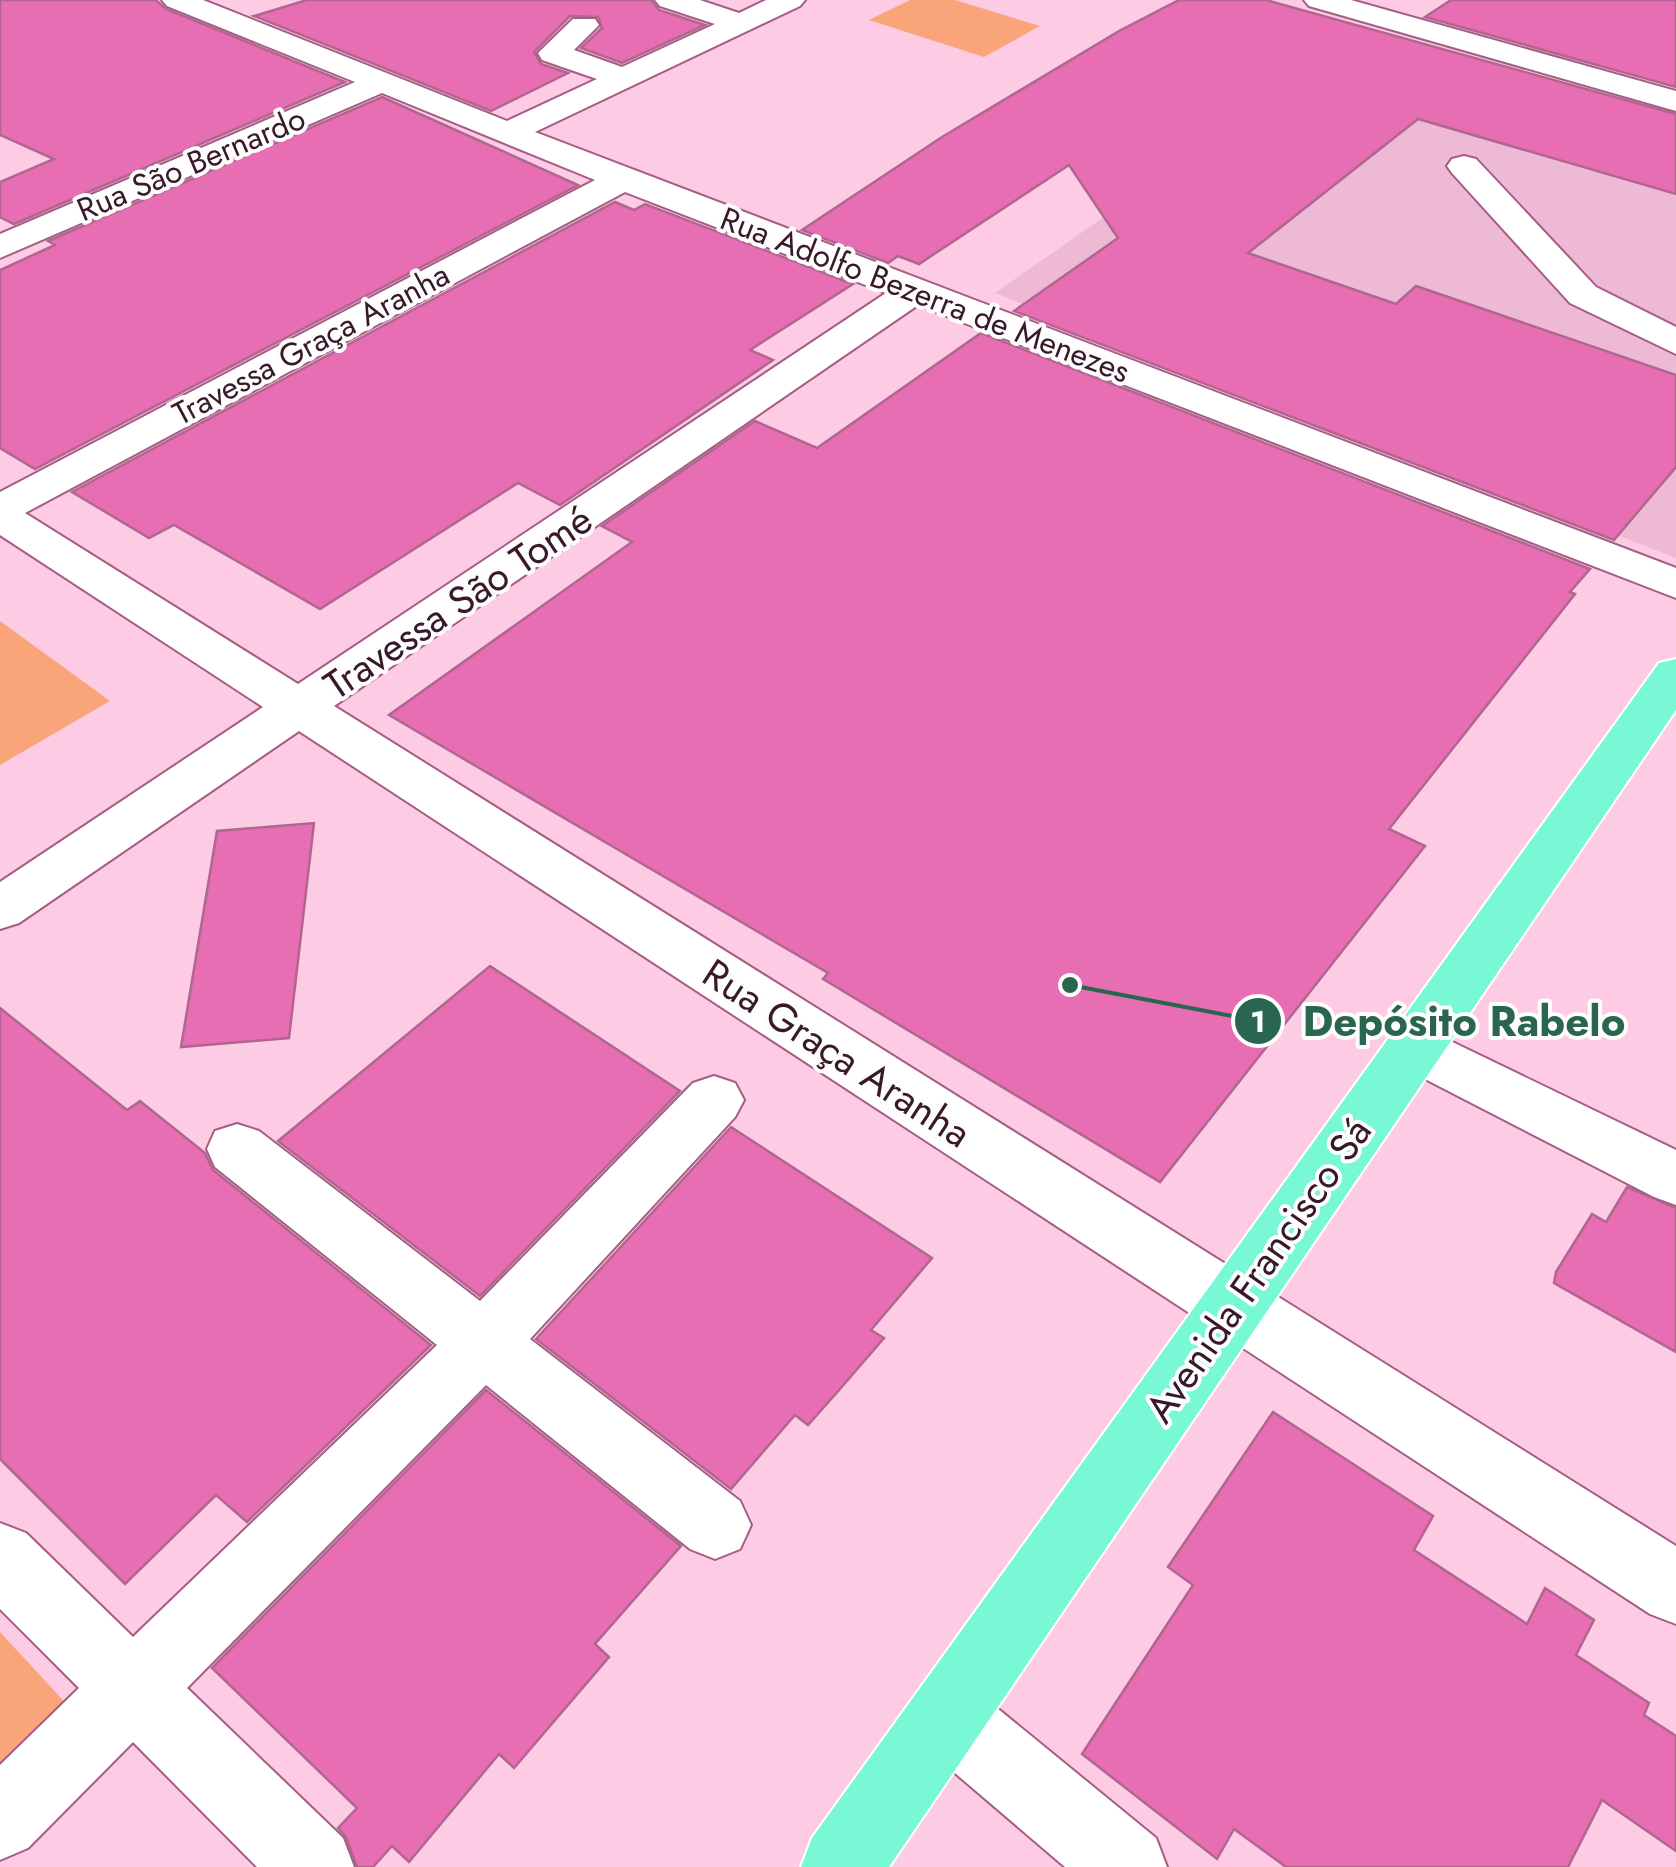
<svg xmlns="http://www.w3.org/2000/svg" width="1676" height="1867" font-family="Jost,sans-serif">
<rect width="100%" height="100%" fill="#fdcbe4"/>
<!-- built -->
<path fill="#eeb9d4" d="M1357,40L1676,128V558L995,293Z"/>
<!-- green -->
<g fill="#faa47a">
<path d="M910,0H955L1040,26L984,57L869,20Z"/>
<path d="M0,621L110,701L0,765Z"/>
<path d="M0,1632L72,1710L0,1779Z"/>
</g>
<!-- building -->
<g fill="#e76eb3" stroke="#b1668f" stroke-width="2.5">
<path d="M0,0H156L166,9L345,82L14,224L0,217V182L54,159L0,135Z"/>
<path d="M307,0H651L659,10L705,25L622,63L581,48L602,28L598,17L570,16L534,52L541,64L568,73L491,111L254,16Z"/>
<path d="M1179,0H1266L1676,114V194L1418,119L1248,253L1396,304L1416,286L1676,375V467L1614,540L1014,311L1118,238L1069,165L919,264L898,256L888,263L802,230L942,137L1119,31Z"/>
<path d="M1451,0H1676V87L1425,17Z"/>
<path d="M382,97L578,185L35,469L0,448V270L55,245L48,241Z"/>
<path d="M615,202L634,210L645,204L853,284L750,350L773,360L560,505L518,483L320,609L174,525L149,538L72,492Z"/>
<path d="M981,333L1590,569L1570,592L1575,594L1389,829L1425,846L1160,1182L823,979L828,973L389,715L632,542L602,526L755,421L817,448Z"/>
<path d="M314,823L289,1038L181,1047L217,831Z"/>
<path d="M490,966L680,1091L480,1296L278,1141Z"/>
<path d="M0,1008L127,1110L140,1101L205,1153L213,1170L431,1345L247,1522L216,1495L125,1584L0,1459Z"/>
<path d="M731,1127L932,1258L871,1330L884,1338L840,1389L808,1425L795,1415L731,1489L536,1339Z"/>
<path d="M1627,1187L1676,1208V1352L1554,1283L1556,1272L1592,1214L1606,1222Z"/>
<path d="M486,1390L681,1546L595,1644L609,1657L514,1768L499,1754L409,1862L392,1846L373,1867H357L346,1837L338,1828L357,1808L212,1668Z"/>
<path d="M1273,1412L1433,1516L1414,1550L1527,1624L1545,1588L1594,1620L1576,1655L1649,1703L1644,1715L1676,1736V1851L1602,1800L1568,1867H1286L1234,1829L1217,1859L1082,1754L1193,1585L1168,1567Z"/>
</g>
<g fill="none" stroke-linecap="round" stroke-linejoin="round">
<!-- minor casing -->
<g stroke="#a65d85" stroke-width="4">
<g id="minor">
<path d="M162,0H203L507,121L597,79L542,60L538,53L573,19H595L599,25L574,50L622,67L715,24L660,6L655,0H700L739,13L766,0H805L800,6L535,132L1676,568V598L918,305L334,706L1676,1546V1624L1650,1614L299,731L19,923L0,929V882L263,707L0,535V492L595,180L382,93L0,258V234L355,82L167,6ZM625,192L886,293L298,684L25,513Z"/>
<path d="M1304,0H1351L1676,91V111L1309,6Z"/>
<path d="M1464,156L1476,159L1596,287L1676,327V354L1570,303L1452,173L1447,166L1452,159Z"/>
<path d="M1415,1024L1676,1150V1205L1654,1197L1394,1063L1386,1047L1394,1031Z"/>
<path d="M714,1076L735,1083L744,1100L735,1117L530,1339L740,1501L751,1525L740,1549L715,1559L690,1549L486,1385L187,1688L343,1838L354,1867H257L133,1742L28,1848L0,1860V1765L79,1688L0,1609V1523L26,1533L133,1637L437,1345L215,1167L207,1149L215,1131L237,1124L259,1131L480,1301L693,1083Z"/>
<path d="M948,1679L975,1690L1156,1838L1167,1867H1065L921,1744L910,1717L921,1690Z"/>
</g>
</g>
<!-- major casing -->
<g stroke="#fff" stroke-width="4">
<path id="major" d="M1676,659V710L889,1867H801L812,1838L1659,663Z"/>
</g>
<!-- minor -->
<use href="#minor" fill="#fff" fill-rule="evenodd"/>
<!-- major -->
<use href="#major" fill="#78f8d4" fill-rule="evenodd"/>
</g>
<g text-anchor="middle" stroke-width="8" stroke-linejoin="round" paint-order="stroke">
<!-- far-street labels -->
<g font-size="32" fill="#37192a" stroke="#fdfdfd">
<text transform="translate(191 164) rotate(-23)" y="11">Rua São Bernardo</text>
<text transform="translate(925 295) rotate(21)" y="11">Rua Adolfo Bezerra de Menezes</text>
<text transform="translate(311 344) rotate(-28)" y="11">Travessa Graça Aranha</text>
</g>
<!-- street labels -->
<g font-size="40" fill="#37192a" stroke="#fdfdfd">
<text transform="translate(458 602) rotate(-34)" y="14">Travessa São Tomé</text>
<text transform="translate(837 1053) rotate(33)" y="14">Rua Graça Aranha</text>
<text transform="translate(1258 1270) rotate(-55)" y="14">Avenida Francisco Sá</text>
</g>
</g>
<!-- callouts -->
<path fill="none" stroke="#29654f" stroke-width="4" d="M1070 985L1258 1021"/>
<g fill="#29654f" stroke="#fdfdfd" stroke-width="4">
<circle cx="1070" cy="985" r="10"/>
<circle cx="1258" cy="1021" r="25"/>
</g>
<g font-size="30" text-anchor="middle" font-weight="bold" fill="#fff">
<text x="1258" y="1032">1</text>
</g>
<g font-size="42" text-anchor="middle" font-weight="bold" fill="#29654f" stroke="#fdfdfd" stroke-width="8" stroke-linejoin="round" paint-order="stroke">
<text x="1464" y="1036">Depósito Rabelo</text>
</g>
</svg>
